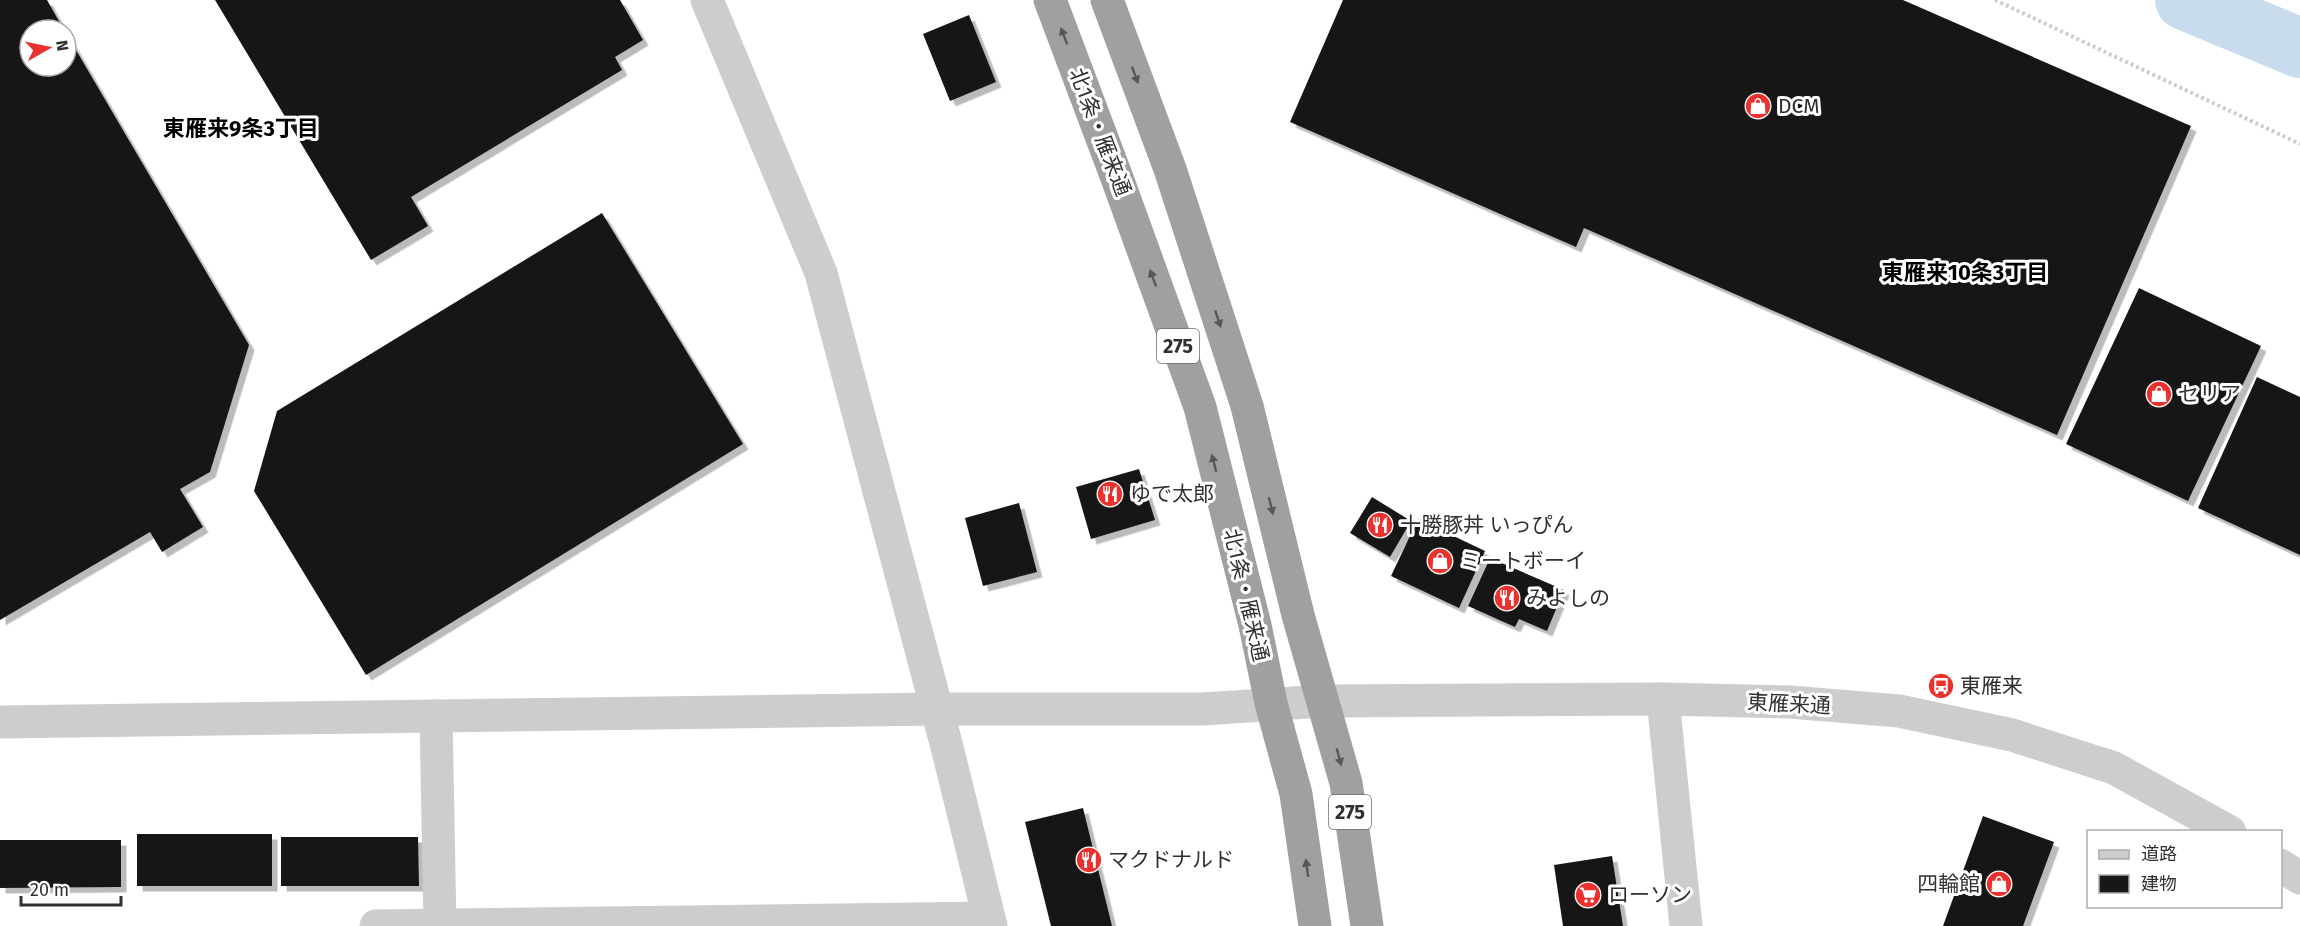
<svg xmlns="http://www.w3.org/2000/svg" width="2300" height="926" font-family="'Fira Sans','Noto Sans JP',sans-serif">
<defs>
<filter id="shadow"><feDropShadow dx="5.5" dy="5.5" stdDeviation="0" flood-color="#0004"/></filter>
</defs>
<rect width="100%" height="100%" fill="#fff"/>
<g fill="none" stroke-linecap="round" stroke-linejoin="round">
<!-- river -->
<path stroke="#c9dced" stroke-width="60" d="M2185,0L2300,48"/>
</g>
<!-- building -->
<g fill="#171717" filter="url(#shadow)">
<path d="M0,0H47L64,30H30V66H66V33L249,345L210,472L180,489L203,527L162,552L150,532L0,620Z"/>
<path d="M215,0H620L643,40L615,57L622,70L411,197L428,226L371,260Z"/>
<path d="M1343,0H1903L2191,126L2057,435L1584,228L1576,247L1290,122Z"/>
<path d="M969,15L996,82L950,101L923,34Z"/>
<path d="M602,213L743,444L366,675L254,491L277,411Z"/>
<path d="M2139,288L2261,346L2188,501L2066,444Z"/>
<path d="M2257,377L2300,397V555L2198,508Z"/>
<path d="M1139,469L1155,520L1091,539L1076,487Z"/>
<path d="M1372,497L1411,521L1390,557L1350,533Z"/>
<path d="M1019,503L1037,572L983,586L965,518Z"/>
<path d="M1418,519L1485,551L1459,608L1391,576Z"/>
<path d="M1490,558L1564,590L1547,631L1519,619L1515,627L1468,606Z"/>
<path d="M1083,808L1112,926H1051L1025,822Z"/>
<path d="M1983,816L2054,842L2023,926H1943Z"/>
<rect x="137" y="834" width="135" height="52"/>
<path d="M281,837H418L419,886H281Z"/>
<path d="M0,840H121V887L0,888Z"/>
<path d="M1612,856L1623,926H1563L1554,865Z"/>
</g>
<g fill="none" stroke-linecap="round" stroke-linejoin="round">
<!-- path -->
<path stroke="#cdcdcd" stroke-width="4" stroke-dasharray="3 3" stroke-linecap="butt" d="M1995,0L2300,144"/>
<!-- minor -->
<g stroke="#cdcdcd" stroke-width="33">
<path d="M707,0L821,273L948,751L991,926"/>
<path d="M1663,699L1686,926"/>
<path d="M436,716L440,926"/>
<path d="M376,926L989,918"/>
</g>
<!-- tertiary -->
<g stroke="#cdcdcd" stroke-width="33">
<path d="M0,722L936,709H1203L1324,701L1663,699L1790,702L1899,711L2012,735L2114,768L2230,832"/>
<path d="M2280,865L2300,878"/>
</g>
<!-- trunk -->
<g stroke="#a0a0a0" stroke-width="33">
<path d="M1050,0L1117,178L1200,407L1255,625L1271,703L1296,794L1315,926"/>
<path d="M1107,0L1170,169L1247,406L1298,615L1346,783L1367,926"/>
</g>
</g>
<!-- one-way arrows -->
<defs><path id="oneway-solid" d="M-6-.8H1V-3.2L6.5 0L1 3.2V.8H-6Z" transform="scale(1.5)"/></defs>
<g fill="#575757">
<use href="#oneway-solid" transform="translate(1064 36) rotate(-111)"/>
<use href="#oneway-solid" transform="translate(1135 75) rotate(70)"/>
<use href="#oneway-solid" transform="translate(1153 278) rotate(-110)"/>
<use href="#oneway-solid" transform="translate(1218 319) rotate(72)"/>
<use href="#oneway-solid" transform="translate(1214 463) rotate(-104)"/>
<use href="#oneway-solid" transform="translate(1271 506) rotate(76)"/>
<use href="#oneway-solid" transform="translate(1339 757) rotate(75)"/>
<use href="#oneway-solid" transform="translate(1307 868) rotate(-98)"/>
</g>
<!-- icons -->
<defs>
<g id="shop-disc" transform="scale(1.35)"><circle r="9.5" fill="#eb312e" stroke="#fff"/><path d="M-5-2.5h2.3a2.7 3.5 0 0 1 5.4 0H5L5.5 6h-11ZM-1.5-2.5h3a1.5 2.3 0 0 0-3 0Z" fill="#fff"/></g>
<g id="restaurant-disc" transform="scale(1.35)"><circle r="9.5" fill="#eb312e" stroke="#fff"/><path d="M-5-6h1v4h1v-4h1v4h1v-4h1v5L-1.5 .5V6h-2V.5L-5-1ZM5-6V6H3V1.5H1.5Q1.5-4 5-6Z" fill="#fff"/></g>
<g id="bus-disc" transform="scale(1.35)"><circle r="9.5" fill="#eb312e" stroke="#fff"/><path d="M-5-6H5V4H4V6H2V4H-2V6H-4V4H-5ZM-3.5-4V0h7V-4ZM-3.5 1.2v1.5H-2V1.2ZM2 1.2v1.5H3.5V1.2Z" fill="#fff"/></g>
<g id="supermarket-disc" transform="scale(1.35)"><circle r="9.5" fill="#eb312e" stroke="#fff"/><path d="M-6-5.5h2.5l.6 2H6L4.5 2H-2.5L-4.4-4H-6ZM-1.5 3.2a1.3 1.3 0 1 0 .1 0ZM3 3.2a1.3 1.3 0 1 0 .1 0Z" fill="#fff"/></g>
</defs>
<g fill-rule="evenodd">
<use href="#shop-disc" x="1758" y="106"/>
<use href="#shop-disc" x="2159" y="394"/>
<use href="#restaurant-disc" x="1110" y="494"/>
<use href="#restaurant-disc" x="1380" y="525"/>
<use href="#shop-disc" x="1440" y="561"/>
<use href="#restaurant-disc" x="1507" y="598"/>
<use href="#bus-disc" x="1941" y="686"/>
<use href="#restaurant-disc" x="1089" y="860"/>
<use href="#shop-disc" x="1999" y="884"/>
<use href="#supermarket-disc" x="1588" y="895"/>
</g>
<g text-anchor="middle" stroke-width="6" stroke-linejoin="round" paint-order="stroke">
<!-- shield labels -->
<g fill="#fff" stroke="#6e6e6e" stroke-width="1.5">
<rect x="1157" y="329" width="42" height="34" rx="4.5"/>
<rect x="1329" y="795" width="42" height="34" rx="4.5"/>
</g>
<g font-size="20" font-weight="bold" fill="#303030">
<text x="1178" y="353">275</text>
<text x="1350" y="819">275</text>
</g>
<!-- poi labels -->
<g font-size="21" fill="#303030" stroke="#fff" text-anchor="start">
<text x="1778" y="113">DCM</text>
<text x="2178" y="401">セリア</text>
<text x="1130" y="501">ゆで太郎</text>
<text x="1400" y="532">十勝豚丼 いっぴん</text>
<text x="1460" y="568">ミートボーイ</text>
<text x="1526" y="605">みよしの</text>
<text x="1960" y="693">東雁来</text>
<text x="1108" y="867">マクドナルド</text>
<text x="1980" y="891" text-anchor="end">四輪館</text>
<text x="1608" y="902">ローソン</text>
</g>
<!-- street labels -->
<g font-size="21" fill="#303030" stroke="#fff">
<text transform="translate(1100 132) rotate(69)" y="7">北1条・雁来通</text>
<text transform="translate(1246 595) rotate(77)" y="7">北1条・雁来通</text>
<text transform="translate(1789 704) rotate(3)" y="7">東雁来通</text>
</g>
<!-- neighbourhood labels -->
<g font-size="22" font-weight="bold" fill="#000" stroke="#fff">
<text x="241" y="136">東雁来9条3丁目</text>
<text x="1965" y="280">東雁来10条3丁目</text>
</g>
</g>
<!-- legend -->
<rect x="2087" y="830" width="195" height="78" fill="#ffffff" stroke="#acacac" stroke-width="1.5"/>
<rect x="2099" y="850" width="30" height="9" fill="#cdcdcd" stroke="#acacac" stroke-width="1.5"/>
<text x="2141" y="860" font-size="18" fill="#303030">道路</text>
<rect x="2099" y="875" width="30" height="18" fill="#171717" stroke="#acacac" stroke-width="1.5"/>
<text x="2141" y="890" font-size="18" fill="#303030">建物</text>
<!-- north arrow -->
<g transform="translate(48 48) rotate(81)"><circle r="28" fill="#ffffff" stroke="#acacac" stroke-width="1.5"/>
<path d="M0-4.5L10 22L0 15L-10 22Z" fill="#eb312e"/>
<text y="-9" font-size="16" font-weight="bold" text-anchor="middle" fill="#303030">N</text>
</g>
<!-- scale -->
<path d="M21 896v9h100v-9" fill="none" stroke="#303030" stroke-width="3"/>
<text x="30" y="896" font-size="18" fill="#303030" stroke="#ffffff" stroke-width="4.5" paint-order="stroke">20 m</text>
</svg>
